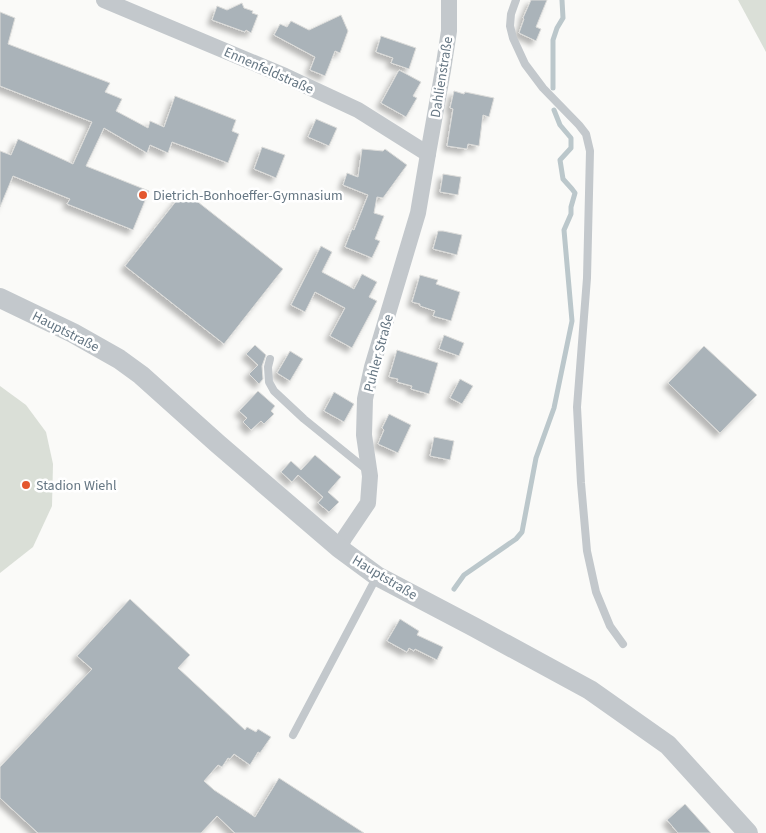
<svg xmlns="http://www.w3.org/2000/svg" width="766" height="833" font-family="'Source Sans 3',sans-serif">
<defs>
<filter id="shadow"><feDropShadow dx="-4.5" dy="4.5" stdDeviation="2.5" flood-color="#0004"/></filter>
</defs>
<rect width="100%" height="100%" fill="#fafaf8"/>
<!-- green -->
<g fill="#dadfd7">
<path d="M738,0H766V52Z"/>
<path d="M0,386L26,405L46,432L53,464L52,506L33,547L0,573Z"/>
</g>
<g fill="none" stroke-linecap="round" stroke-linejoin="round">
<!-- stream -->
<g stroke="#bbc7cb" stroke-width="5">
<path d="M553,88V40L557,28L563,18L562,0"/>
<path d="M454,589L464,575L516,539L522,532L536,458L554,408L572,321L564,230L571,214V207L575,193L572,189L563,179L560,160L571,148V138L560,125L554,110"/>
</g>
</g>
<!-- building -->
<g fill="#aab3b9" stroke="#dcdcda" filter="url(#shadow)">
<path d="M531,0H547L536,27L541,29L536,41L519,33L524,19L523,18Z"/>
<path d="M242,3L244,8L253,11L252,13L258,15L251,33L246,30L245,32L212,20L217,6L227,10Z"/>
<path d="M0,12L15,18L8,44L110,83L105,92L122,99L116,111L148,128L150,121L164,127L175,96L236,120L232,131L239,134L228,163L172,142L168,153L150,145L147,153L104,128L86,166L149,191L133,230L67,204L70,199L13,176L0,207V151L11,155L18,139L73,164L92,122L0,86Z"/>
<path d="M341,15L348,31L340,53L335,51L325,76L310,70L315,57L274,35L280,24L287,27L291,21L309,30Z"/>
<path d="M381,36L416,48L409,69L391,63L393,58L376,52Z"/>
<path d="M399,70L421,82L413,96L417,98L406,117L381,103Z"/>
<path d="M454,91L464,94L465,92L494,98L489,117L483,115L479,146L468,144L467,149L447,146L453,109L450,108Z"/>
<path d="M316,119L337,128L329,146L308,137Z"/>
<path d="M262,147L285,155L276,178L254,169Z"/>
<path d="M362,149L383,151L385,149L407,165L383,198L377,197L374,213L384,216L375,239L380,241L372,258L345,247L352,229L354,230L368,195L343,185L347,173L358,177Z"/>
<path d="M443,174L461,177L458,195L440,192Z"/>
<path d="M184,191L283,269L224,344L125,266Z"/>
<path d="M438,231H443L462,235L457,255L433,249Z"/>
<path d="M321,246L332,252L322,272L354,289L362,274L377,282L369,297L377,301L352,348L330,336L345,308L315,292L305,312L291,305Z"/>
<path d="M420,275L438,280L436,284L460,292L451,321L433,316L435,311L420,306V304L412,302Z"/>
<path d="M444,335L464,343L459,356L439,349Z"/>
<path d="M255,345L266,355L262,366L263,379L259,384L249,374L258,365L246,354Z"/>
<path d="M704,346L757,395L720,433L668,383Z"/>
<path d="M397,350L438,363L429,394L411,389L412,386L397,382L398,379L389,377Z"/>
<path d="M290,351L303,359L290,381L277,373Z"/>
<path d="M460,379L473,386L462,404L450,398Z"/>
<path d="M258,391L275,406L271,411L274,414L264,424L261,421L251,430L243,422L247,418L239,411Z"/>
<path d="M334,392L354,404L344,422L324,411Z"/>
<path d="M389,414L411,425L398,453L378,444L384,430L382,428Z"/>
<path d="M434,437L454,441L450,460L430,456Z"/>
<path d="M315,455L341,477L328,492L339,502L329,512L318,503L323,497L298,475L292,482L281,472L291,461L301,470Z"/>
<path d="M130,599L190,655L178,668L245,730L247,727L256,732L258,729L271,737L260,753L258,752L250,765L234,754L230,759L228,758L222,767L218,765L204,781L214,790L255,817L279,778L364,833H235L217,816L201,833H38L0,798V767L92,669L77,656Z"/>
<path d="M400,619L419,631L417,635L443,647L437,660L415,649L414,651L409,648L407,652L387,641Z"/>
<path d="M685,804L711,833H678L667,820Z"/>
</g>
<g fill="none" stroke-linecap="round" stroke-linejoin="round">
<!-- service -->
<g stroke="#c3c8cc" stroke-width="8">
<path d="M516,0L511,14L510,26L513,38L525,64L543,88L579,125L586,134L590,151L587,278L577,407L581,483L587,551L596,592L610,626L623,644"/>
<path d="M270,359L268,367L269,382L274,391L304,419L367,470"/>
<path d="M293,735L376,578"/>
</g>
<!-- minor -->
<g stroke="#c3c8cc" stroke-width="16">
<path d="M104,0L285,76L358,110L428,154"/>
<path d="M339,548L345,537L368,503L370,476L364,435L365,399L372,367L418,213L428,154L443,70L449,31V0"/>
</g>
<!-- tertiary -->
<path stroke="#c3c8cc" stroke-width="20" d="M0,298L73,333L119,359L141,375L218,444L339,548L377,576L474,627L590,690L668,745L748,833"/>
</g>
<!-- markers -->
<g fill="#e4572e" stroke="#fff" stroke-width="2">
<circle cx="143" cy="195" r="5"/>
<circle cx="26" cy="485" r="5"/>
</g>
<g text-anchor="middle" stroke-width="5" stroke-linejoin="round" paint-order="stroke">
<!-- street labels -->
<g font-size="14" fill="#657683" stroke="#fff">
<text transform="translate(269 70) rotate(24)" y="5">Ennenfeldstraße</text>
<text transform="translate(441 77) rotate(-81)" y="5">Dahlienstraße</text>
<text transform="translate(66 331) rotate(27)" y="5">Hauptstraße</text>
<text transform="translate(378 353) rotate(-75)" y="5">Puhler Straße</text>
<text transform="translate(385 577) rotate(31)" y="5">Hauptstraße</text>
</g>
<!-- poi labels -->
<g font-size="14" fill="#657683" stroke="#fff" text-anchor="start">
<text x="153" y="200">Dietrich-Bonhoeffer-Gymnasium</text>
<text x="36" y="490">Stadion Wiehl</text>
</g>
</g>
</svg>
